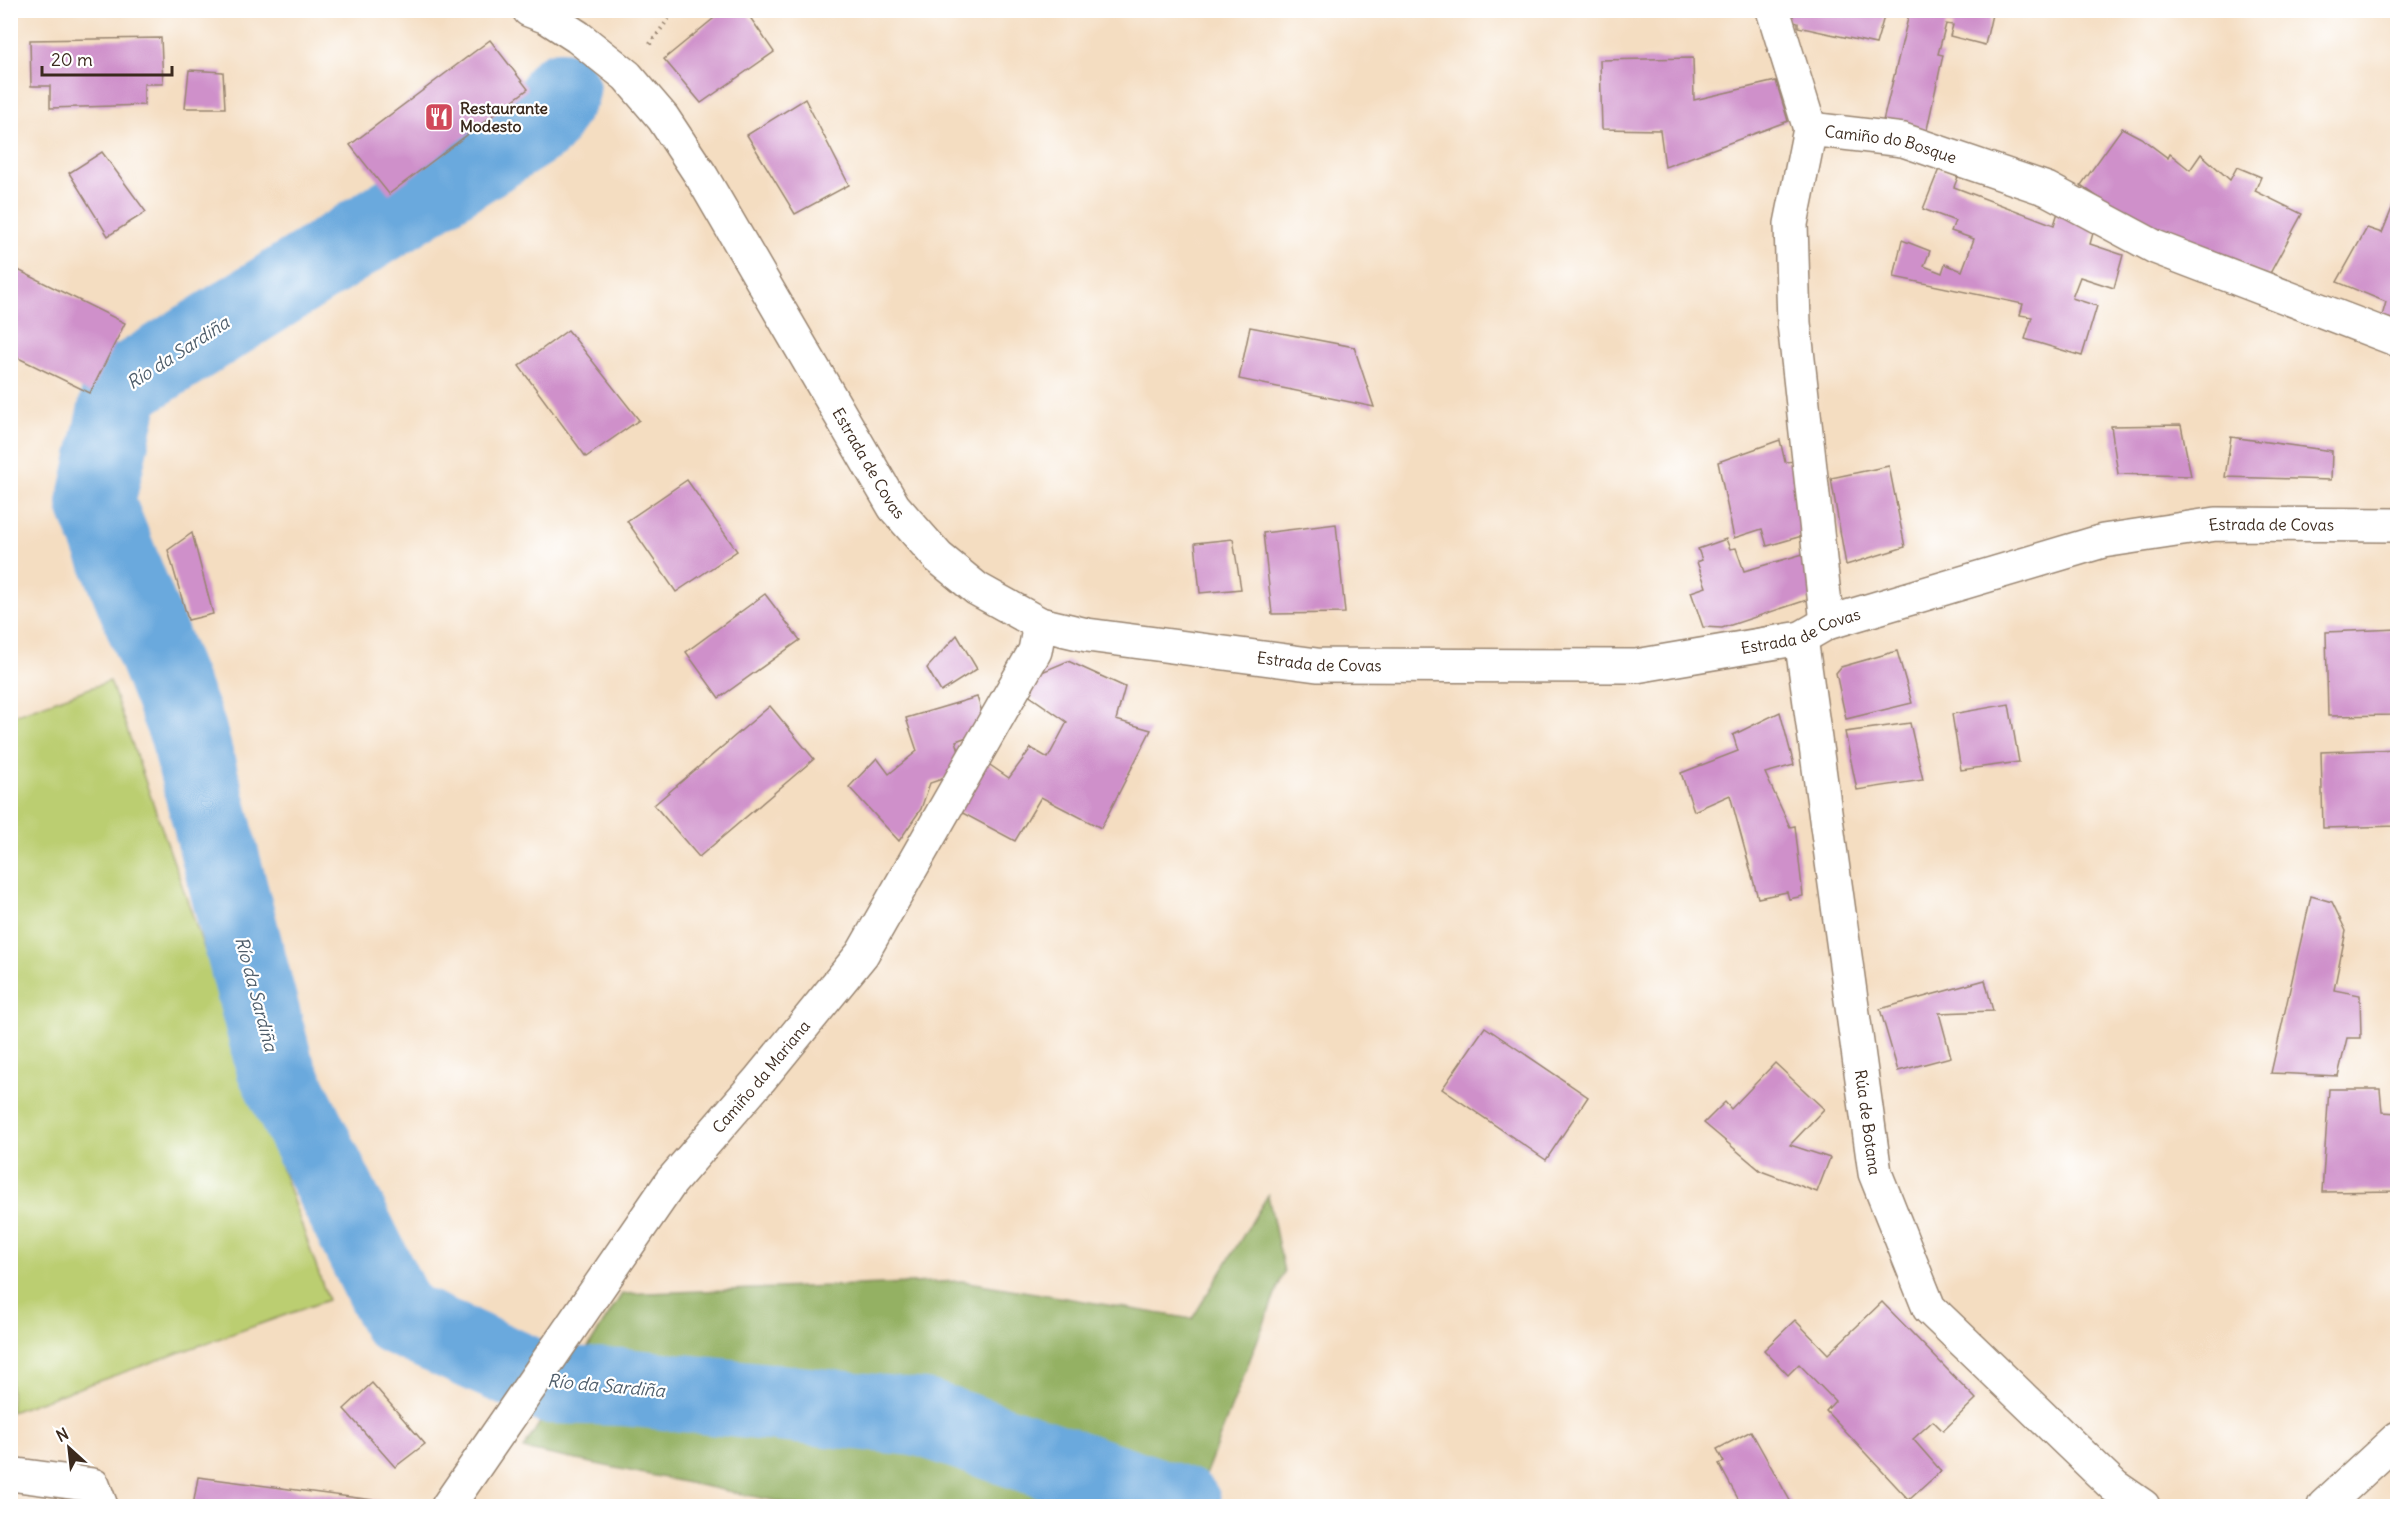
<svg xmlns="http://www.w3.org/2000/svg" width="2408" height="1517" font-family="Delius,sans-serif">
<rect width="100%" height="100%" fill="#fff"/>
<filter id="ink" filterUnits="userSpaceOnUse"><feTurbulence type="fractalNoise" baseFrequency=".0167" numOctaves="2"/><feDisplacementMap in="SourceGraphic" scale="12" xChannelSelector="R" yChannelSelector="G"/><feConvolveMatrix kernelMatrix="1 2 1 2 8 2 1 2 1" color-interpolation-filters="sRGB"/></filter>
<filter id="wash" filterUnits="userSpaceOnUse"><feTurbulence type="fractalNoise" baseFrequency=".008" numOctaves="4" result="noise"/><feDisplacementMap in="SourceGraphic" scale="24" xChannelSelector="R" yChannelSelector="G"/><feGaussianBlur stdDeviation="1.35" result="paint"/><feColorMatrix in="noise" values="0 0 0 0 0 0 0 0 0 0 0 0 0 0 0 0 0 1.4 0 .05"/><feComposite in="paint" operator="in"/></filter>
<g filter="url(#wash)">
<rect width="100%" height="100%" fill="#f4ddc1"/>
<!-- green -->
<path fill="#bbce71" stroke="#7b7c48" stroke-width="1.5" d="M110,681L328,1300L11,1412V716Z"/>
<!-- forest -->
<path fill="#94b163" stroke="#686e40" stroke-width="1.5" d="M1268,1195L1284,1272L1193,1506H801L523,1449L622,1294L962,1281L1192,1319Z"/>
<g fill="none" stroke-linecap="round" stroke-linejoin="round">
<!-- river -->
<path stroke="#6aa9dd" stroke-width="78" d="M561,90L540,124L122,387L96,503L188,732L275,1067L398,1317L549,1385L624,1387L924,1418L1183,1506"/>
</g>
<g id="blocks">
<!-- building -->
<g fill="#cf90ca">
<path d="M724,10H745L774,52L701,103L664,59Z"/>
<path d="M1780,10H1886L1876,44L1798,27V23L1782,19Z"/>
<path d="M1910,10H1993L1985,45L1950,36L1953,25L1946,24L1938,54L1943,55L1926,134L1883,121Z"/>
<path d="M161,38L163,84H144V105L50,108V86H31L30,40Z"/>
<path d="M490,40L528,89L389,194L350,145Z"/>
<path d="M1693,58L1694,100L1776,81L1788,121L1665,167L1660,130L1602,129L1600,60Z"/>
<path d="M189,70L223,72L225,108H185Z"/>
<path d="M805,99L849,185L795,214L747,135Z"/>
<path d="M2122,128L2141,138L2168,158L2170,154L2190,170L2201,154L2230,180L2237,167L2261,177L2255,191L2302,214L2268,277L2130,220L2081,185Z"/>
<path d="M102,152L146,212L108,236L69,173Z"/>
<path d="M1939,169L1958,177L1954,187L2054,225L2059,209L2095,226L2090,244L2123,255L2114,288L2080,277L2072,298L2097,306L2082,356L2025,339L2032,317L2020,315L2023,304L1894,277L1902,240L1930,251L1924,266L1942,273L1945,264L1962,271L1974,239L1951,231L1955,221L1923,209Z"/>
<path d="M2397,196L2396,276L2398,321L2382,316L2386,302L2337,282L2367,228L2382,233Z"/>
<path d="M10,266L125,323L90,393L10,354Z"/>
<path d="M1250,327L1354,347L1374,407L1239,379Z"/>
<path d="M568,330L639,420L586,457L519,366Z"/>
<path d="M2181,425L2191,476L2118,474L2111,426Z"/>
<path d="M2231,437L2332,451L2331,480L2225,477Z"/>
<path d="M1780,440L1785,462L1797,461L1809,534L1767,546L1762,529L1734,538L1718,462Z"/>
<path d="M1889,466L1905,547L1846,565L1831,478Z"/>
<path d="M687,480L737,551L676,592L627,521Z"/>
<path d="M1336,524L1345,613L1272,614L1263,533Z"/>
<path d="M192,533L213,614L188,620L168,550Z"/>
<path d="M1233,539L1241,589L1200,593L1195,543Z"/>
<path d="M1726,539L1730,549L1736,548L1744,571L1810,552L1816,597L1722,628L1703,627L1691,592L1706,587L1697,562L1702,560L1698,549Z"/>
<path d="M765,594L800,640L719,698L686,652Z"/>
<path d="M2398,629V715L2328,716L2326,632Z"/>
<path d="M957,635L977,669L941,692L927,668Z"/>
<path d="M1897,651L1912,703L1846,719L1836,673L1841,667Z"/>
<path d="M1068,661L1125,687L1116,720L1151,730L1101,828L1041,797L1015,841L955,809L984,761L1009,778L1031,748L1048,758L1067,722L1024,692L1037,674Z"/>
<path d="M977,697L986,724L980,732L956,741L962,761L951,776L930,783L921,809L899,841L849,787L877,758L889,774L917,751L906,718Z"/>
<path d="M2009,704L2019,762L1961,770L1952,714Z"/>
<path d="M770,706L814,759L699,857L654,805Z"/>
<path d="M1780,712L1794,765L1765,773L1790,827L1795,826L1803,896L1789,899L1787,892L1758,898L1730,795L1694,811L1681,773L1738,751L1733,735Z"/>
<path d="M1910,723L1923,780L1857,790L1845,732Z"/>
<path d="M2398,749V826L2323,828L2321,752Z"/>
<path d="M2311,896L2332,902L2346,931L2334,990L2360,995L2361,1038H2347L2338,1076L2271,1073Z"/>
<path d="M1985,980L1993,1011L1939,1013L1951,1057L1898,1071L1880,1009Z"/>
<path d="M1485,1027L1588,1097L1546,1160L1442,1089Z"/>
<path d="M1775,1063L1824,1109L1790,1145L1830,1158L1817,1192L1761,1171L1704,1123L1725,1102L1731,1109Z"/>
<path d="M2329,1089H2380L2382,1112L2398,1113V1191L2322,1192Z"/>
<path d="M1882,1302L1976,1399L1943,1431L1933,1421L1913,1439L1941,1471L1909,1500L1826,1411L1835,1401L1799,1364L1788,1375L1764,1350L1795,1320L1828,1354Z"/>
<path d="M372,1383L425,1444L395,1467L344,1409Z"/>
<path d="M1751,1431L1793,1506H1742L1719,1464L1724,1462L1717,1449Z"/>
<path d="M198,1477L396,1503L401,1506H193Z"/>
</g>
</g>
</g>
<g filter="url(#ink)">
<use href="#blocks" fill-opacity="0" stroke="#988470" stroke-width="1.5"/>
<g fill="none" stroke-linecap="round" stroke-linejoin="round">
<!-- minor casing -->
<g stroke="#988470" stroke-width="36">
<g id="minor">
<path d="M1773,10L1810,129"/>
<path id="s1" d="M1827,623L1794,323L1791,224L1810,129L1903,140L2047,189L2155,247L2398,340"/>
<path id="s2" d="M1801,638L1875,1173L1929,1308L2114,1486L2143,1506"/>
<path d="M10,1474L93,1485L101,1506"/>
<path id="s3" d="M448,1506L671,1182L760,1079L862,954L1035,651L1040,624"/>
<path d="M2324,1506L2398,1438"/>
</g>
</g>
<!-- major casing -->
<g stroke="#988470" stroke-width="36">
<g id="major">
<path id="s4" d="M529,10L547,17L578,37L627,76L663,118L702,177L894,507L938,557L977,589L1040,624L1087,635L1317,665L1636,666L1801,638L1827,623L2103,541L2216,524L2398,525"/>
</g>
</g>
<!-- path -->
<path stroke="#988470" stroke-width="4" stroke-dasharray="1.5 4.5" stroke-linecap="butt" d="M650,44L675,10"/>
<!-- minor -->
<use href="#minor" stroke="#fff" stroke-width="33"/>
<!-- major -->
<use href="#major" stroke="#fff" stroke-width="33"/>
</g>
</g>
<!-- icons -->
<defs>
<g id="restaurant-square" transform="scale(1.5)"><rect x="-9" y="-9" width="18" height="18" rx="4" fill="#d1495b" stroke="#fff"/><path d="M-5-6h1v4h1v-4h1v4h1v-4h1v5L-1.5 .5V6h-2V.5L-5-1ZM5-6V6H3V1.5H1.5Q1.5-4 5-6Z" fill="#fff"/></g>
</defs>
<g fill-rule="evenodd">
<use href="#restaurant-square" x="439" y="117"/>
</g>
<g text-anchor="middle" stroke-width="4.5" stroke-linejoin="round" paint-order="stroke">
<!-- poi labels -->
<g font-size="16" font-weight="bold" fill="#3b2a1e" stroke="#fff" text-anchor="start">
<text x="460" y="114">Restaurante<tspan x="460" dy="18">Modesto</tspan></text>
</g>
<!-- street labels -->
<g font-size="16" fill="#3b2a1e" stroke="#fff">
<text dy="6" stroke="none"><textPath href="#s1" startOffset="580">Camiño do Bosque</textPath></text>
<text dy="6" stroke="none"><textPath href="#s4" startOffset="576">Estrada de Covas</textPath></text>
<text dy="6" stroke="none"><textPath href="#s4" startOffset="2070">Estrada de Covas</textPath></text>
<text dy="6" stroke="none"><textPath href="#s4" startOffset="1584">Estrada de Covas</textPath></text>
<text dy="6" stroke="none"><textPath href="#s4" startOffset="1098">Estrada de Covas</textPath></text>
<text dy="6" stroke="none"><textPath href="#s3" startOffset="532">Camiño da Mariana</textPath></text>
<text dy="6" stroke="none"><textPath href="#s2" startOffset="489">Rúa de Botana</textPath></text>
</g>
<!-- water labels -->
<g font-size="18" font-style="italic" fill="#4e5d6a" stroke="#fff">
<text transform="translate(178 353) rotate(-33)" y="6">Río da Sardiña</text>
<text transform="translate(256 994) rotate(75)" y="6">Río da Sardiña</text>
<text transform="translate(606 1386) rotate(5)" y="6">Río da Sardiña</text>
</g>
</g>
<!-- margin -->
<rect width="2408" height="1517" fill="none" stroke="#fff" stroke-width="36"/>
<!-- north arrow -->
<g transform="translate(69 1448) rotate(333)" stroke="#ffffff" stroke-width="4.5" paint-order="stroke">
<path d="M0-4.5L10 22L0 15L-10 22Z" fill="#3b2a1e"/>
<text y="-9" font-size="16" font-weight="bold" text-anchor="middle" fill="#3b2a1e">N</text>
</g>
<!-- scale -->
<path d="M42 66v9h130v-9" fill="none" stroke="#3b2a1e" stroke-width="3"/>
<text x="51" y="66" font-size="18" fill="#3b2a1e" stroke="#ffffff" stroke-width="4.5" paint-order="stroke">20 m</text>
</svg>
